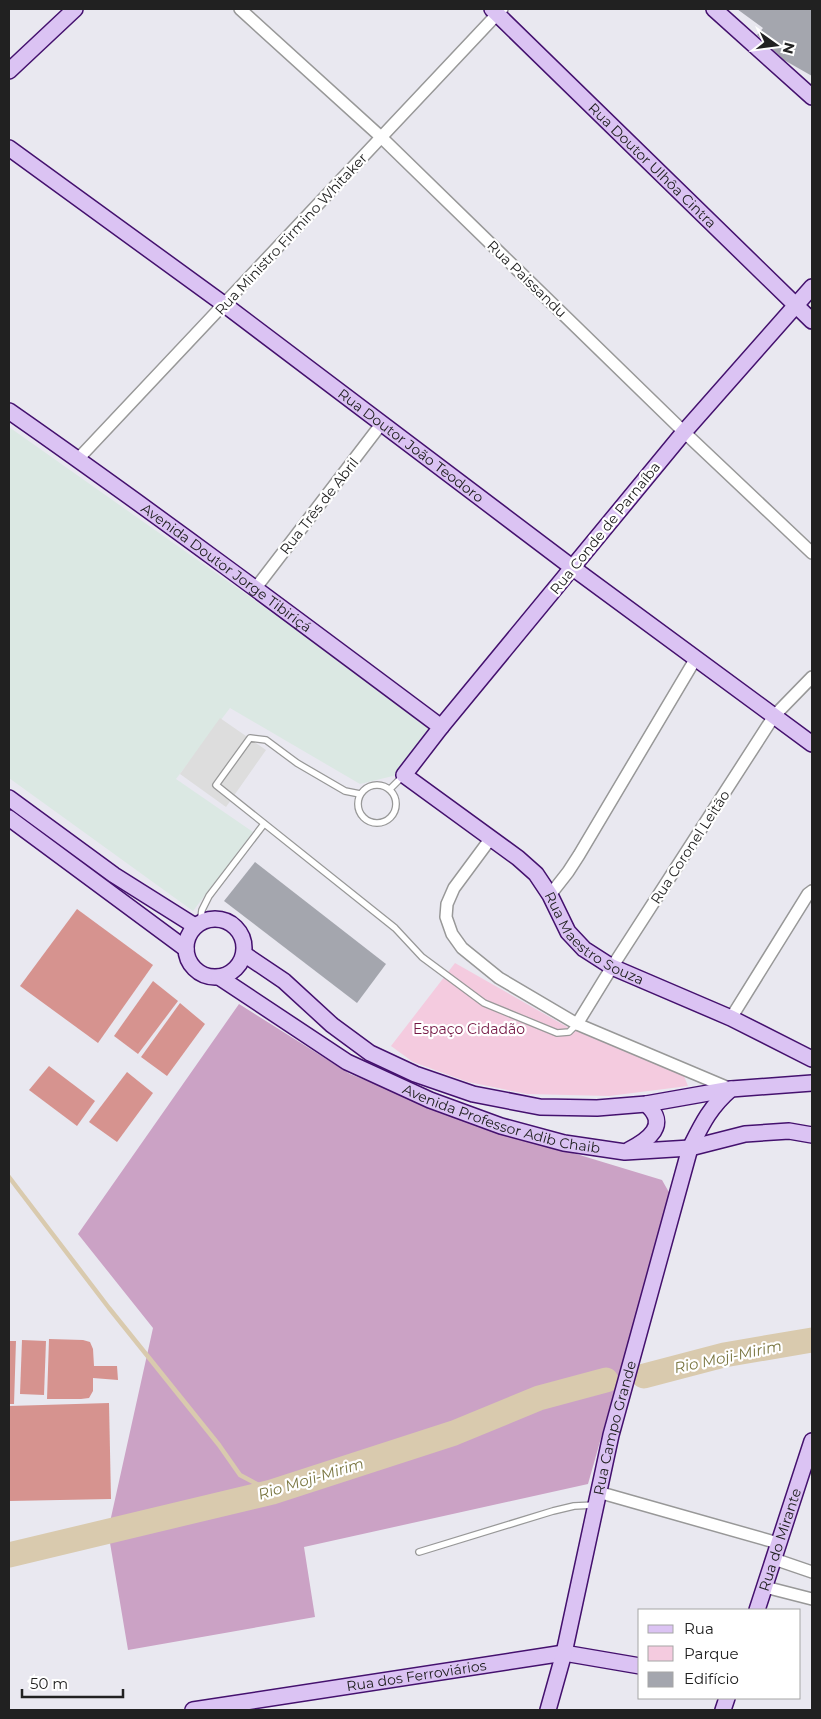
<svg xmlns="http://www.w3.org/2000/svg" width="821" height="1719" font-family="Montserrat,sans-serif">
<rect width="100%" height="100%" fill="#e9e8f0"/>
<!-- industrial -->
<path fill="#dbe8e3" d="M9,427L434,727L397,775L360,784L230,708L176,779L253,832L193,911L9,778Z"/>
<!-- forest -->
<path fill="#cba2c5" d="M239,1004L350,1074L471,1122L662,1180L670,1194L588,1484L304,1547L315,1617L128,1650L108,1531L153,1328L78,1234Z"/>
<!-- park -->
<path fill="#f4cbdf" d="M455,963L569,1028L684,1076L688,1086L609,1096L527,1094L468,1082L413,1062L391,1046Z"/>
<!-- pitch -->
<g fill="#d6938f">
<path d="M77,909L153,965L98,1043L20,986Z"/>
<path d="M153,981L178,1001L138,1054L114,1036Z"/>
<path d="M180,1003L205,1024L167,1076L141,1057Z"/>
<path d="M49,1066L95,1101L77,1126L29,1090Z"/>
<path d="M127,1072L153,1093L117,1142L89,1122Z"/>
<path d="M49,1339L83,1340L90,1342L93,1349L94,1366H117L118,1380L93,1378V1391L89,1398L81,1399H47Z"/>
<path d="M22,1340L46,1341L44,1395L20,1394Z"/>
<path d="M9,1341H16L14,1404H9Z"/>
<path d="M109,1403L111,1499L9,1501V1406Z"/>
</g>
<!-- parking -->
<path fill="#ddd" d="M220,718L266,750L226,807L180,774Z"/>
<g fill="none" stroke-linecap="round" stroke-linejoin="round">
<!-- stream -->
<path stroke="#d9caae" stroke-width="4.5" d="M9,1177L109,1308L219,1445L240,1475L272,1492"/>
<!-- river -->
<g stroke="#d9caae" stroke-width="25">
<path d="M644,1376L724,1355L812,1340"/>
<path d="M9,1555L272,1492L454,1433L539,1398L606,1380"/>
</g>
</g>
<!-- building -->
<g fill="#a4a6ae">
<path d="M737,9H812V76L784,60L757,35L763,28Z"/>
<path d="M255,862L386,964L357,1003L224,901Z"/>
</g>
<g fill="none" stroke-linecap="round" stroke-linejoin="round">
<!-- lane casing -->
<g stroke="#989898" stroke-width="8">
<g id="lane">
<circle cx="377" cy="804" r="19"/>
<path d="M390,789L404,775"/>
<path d="M360,794L345,791L297,763L266,740L250,738L216,785L395,928L422,957L484,1003L557,1033L569,1032L577,1024"/>
<path d="M200,923L202,910L209,896L264,824"/>
<path d="M419,1552L553,1511L574,1506L595,1505"/>
</g>
</g>
<!-- street casing -->
<g stroke="#989898" stroke-width="14">
<g id="street">
<path d="M240,9L381,137L684,432L812,553"/>
<path d="M78,459L502,9"/>
<path d="M255,589L382,423"/>
<path d="M491,838L454,888L447,904L446,917L452,934L462,948L499,978L577,1024L731,1089"/>
<path d="M550,895L568,872L579,855L696,658"/>
<path d="M731,1018L808,894L812,891"/>
<path d="M577,1024L612,967L774,716L812,677"/>
<path d="M598,1492L778,1543"/>
<path d="M774,1559L812,1572"/>
<path d="M765,1587L812,1599"/>
</g>
</g>
<!-- secondary casing -->
<g stroke="#44116e" stroke-width="18">
<g id="secondary">
<path id="s1" d="M492,9L812,321"/>
<path d="M714,9L812,97"/>
<path d="M9,71L75,9"/>
<path id="s2" d="M9,148L225,305L573,568L812,744"/>
<path id="s3" d="M812,287L684,432L441,727L404,775L518,858L536,874L550,895L568,932L584,949L612,967L731,1018L812,1059"/>
<path id="s4" d="M9,411C155,513 298,620 441,727"/>
<path d="M9,798L114,875L195,926"/>
<path d="M9,818L186,949"/>
<circle cx="215" cy="948" r="29"/>
<path d="M244,954L284,981L332,1025L370,1053L415,1074L473,1094L540,1107L597,1108L646,1104L731,1089L812,1083"/>
<path id="s5" d="M219,977L347,1062L430,1100L501,1126L564,1143L625,1152L690,1148L745,1134L789,1131L812,1135"/>
<path d="M629,1150C648,1140 670,1125 646,1104"/>
<path id="s6" d="M757,1610L812,1441"/>
<path id="s7" d="M193,1710L564,1653L640,1666"/>
<path id="s8" d="M548,1710L564,1653L611,1435L690,1148C702,1124 710,1107 731,1089"/>
<path d="M723,1710L727,1698"/>
</g>
</g>
<!-- lane -->
<use href="#lane" stroke="#fff" stroke-width="5.5"/>
<!-- street -->
<use href="#street" stroke="#fff" stroke-width="11"/>
<!-- secondary -->
<use href="#secondary" stroke="#dbc3f3" stroke-width="15"/>
</g>
<g text-anchor="middle" stroke-width="4.5" stroke-linejoin="round" paint-order="stroke">
<!-- street labels -->
<g font-size="14" fill="#212121" stroke="#fff">
<text dy="5" stroke="none"><textPath href="#s1" startOffset="224">Rua Doutor Ulhôa Cintra</textPath></text>
<text transform="translate(291 234) rotate(-47)" y="5">Rua Ministro Firmino Whitaker</text>
<text transform="translate(527 279) rotate(44)" y="5">Rua Paissandu</text>
<text dy="5" stroke="none"><textPath href="#s2" startOffset="500">Rua Doutor João Teodoro</textPath></text>
<text transform="translate(319 506) rotate(-52)" y="5">Rua Três de Abril</text>
<text transform="translate(605 528) rotate(-51)" y="5">Rua Conde de Parnaíba</text>
<text dy="5" stroke="none"><textPath href="#s4" startOffset="268">Avenida Doutor Jorge Tibiriçá</textPath></text>
<text transform="translate(690 847) rotate(-57)" y="5">Rua Coronel Leitão</text>
<text dy="5" stroke="none"><textPath href="#s3" startOffset="891">Rua Maestro Souza</textPath></text>
<text dy="5" stroke="none"><textPath href="#s5" startOffset="319">Avenida Professor Adib Chaib</textPath></text>
<text dy="5" stroke="none"><textPath href="#s8" startOffset="290">Rua Campo Grande</textPath></text>
<text dy="5" stroke="none"><textPath href="#s6" startOffset="74">Rua do Mirante</textPath></text>
<text dy="5" stroke="none"><textPath href="#s7" startOffset="226">Rua dos Ferroviários</textPath></text>
</g>
<!-- park labels -->
<g font-size="14" fill="#751845" stroke="#fff">
<text x="469" y="1034">Espaço Cidadão</text>
</g>
<!-- water labels -->
<g font-size="15" font-style="italic" fill="#7a7641" stroke="#fff">
<text transform="translate(728 1357) rotate(-12)" y="5">Rio Moji-Mirim</text>
<text transform="translate(311 1479) rotate(-17)" y="5">Rio Moji-Mirim</text>
</g>
</g>
<!-- border -->
<rect width="821" height="1719" fill="none" stroke="#212121" stroke-width="20"/>
<!-- legend -->
<rect x="638" y="1609" width="162" height="90" fill="#ffffff" stroke="#a6a6a6"/>
<rect x="648" y="1625" width="25" height="8" fill="#dbc3f3" stroke="#a6a6a6"/>
<text x="684" y="1634" font-size="15" fill="#212121">Rua</text>
<rect x="648" y="1646" width="25" height="15" fill="#f4cbdf" stroke="#a6a6a6"/>
<text x="684" y="1659" font-size="15" fill="#212121">Parque</text>
<rect x="648" y="1672" width="25" height="15" fill="#a4a6ae" stroke="#a6a6a6"/>
<text x="684" y="1684" font-size="15" fill="#212121">Edifício</text>
<!-- north arrow -->
<g transform="translate(776 45) rotate(104)" stroke="#ffffff" stroke-width="4" paint-order="stroke">
<path d="M0-4L9 19L0 12L-9 19Z" fill="#212121"/>
<text y="-8" font-size="14" font-weight="bold" text-anchor="middle" fill="#212121">N</text>
</g>
<!-- scale -->
<path d="M22 1689v8h101v-8" fill="none" stroke="#212121" stroke-width="2.5"/>
<text x="30" y="1689" font-size="15" fill="#212121" stroke="#ffffff" stroke-width="4" paint-order="stroke">50 m</text>
</svg>
